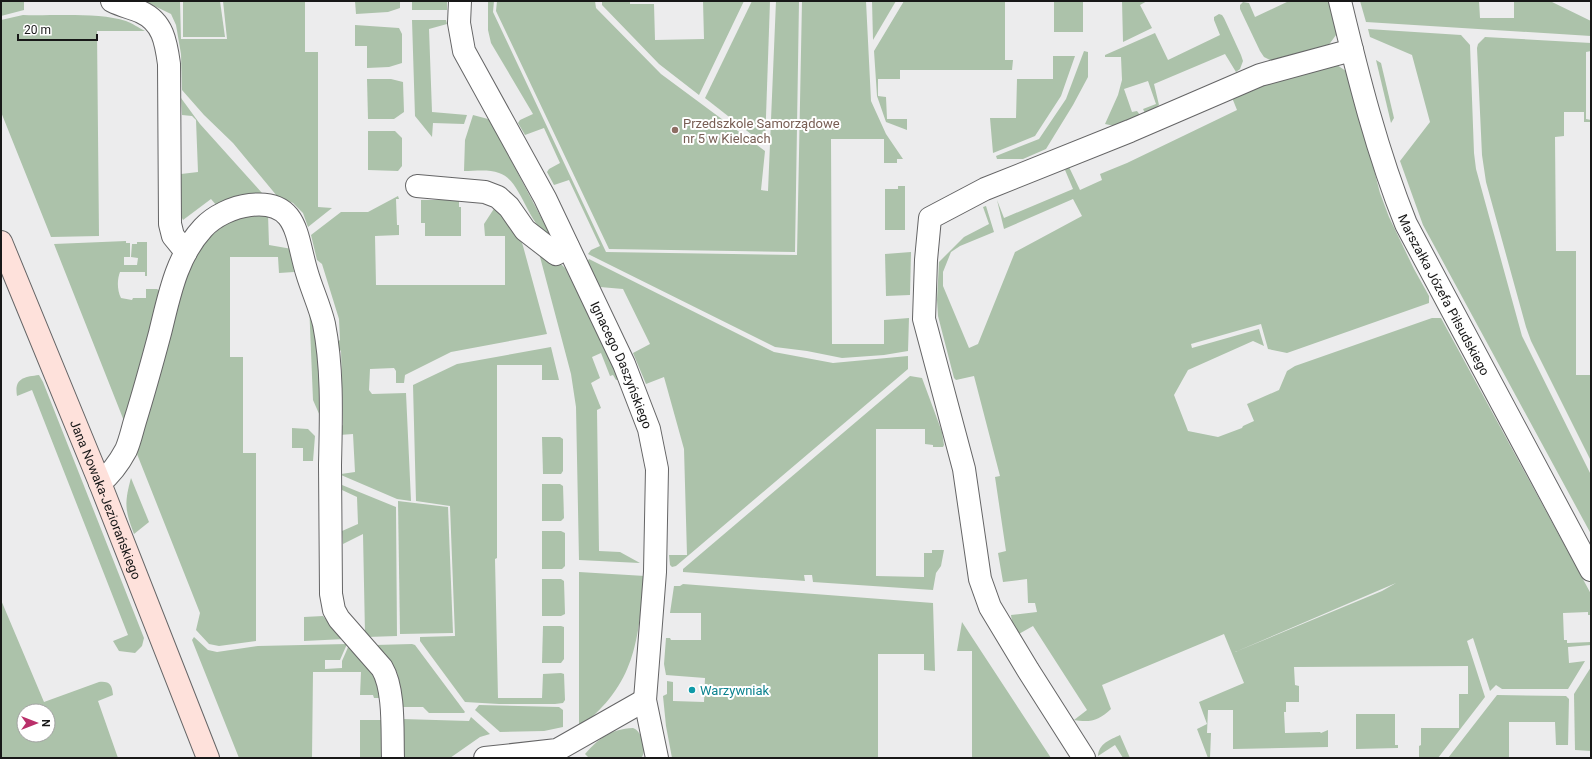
<svg xmlns="http://www.w3.org/2000/svg" width="1592" height="759" font-family="Roboto,sans-serif">
<rect width="100%" height="100%" fill="#ececed"/>
<!-- green -->
<g fill="#acc2aa" fill-rule="evenodd">
<path d="M1,1H24V10L1,16Z"/>
<path d="M144,1H180L181,39H227L223,1H305V52H318V207L332,208L308,227L303,213L293,203L277,196L233,143L204,115L182,90L181,54L176,25L171,14Z"/>
<path d="M183,1H220L225,37H183Z"/>
<path d="M355,1H400V8L388,12L356,14Z"/>
<rect x="412" y="1" width="35" height="9"/>
<path d="M488,1H494L493,12L606,252L797,255L802,1H866L871,101L886,134L903,159H897V163H884V139H831L832,344H884V320L909,318L908,351L884,355L842,358L807,351L775,347L588,254L591,250L600,246L569,180L554,185L547,172L549,169L560,163L544,128L525,135L518,123L520,120L533,114L491,43L488,30Z"/>
<path d="M497,1H595L596,8L661,74L765,151L761,190L768,191L776,1H799L795,252L609,249L496,11Z"/>
<path d="M602,1H630V4H654L655,40L704,39L703,1H744L699,95L659,64L602,5Z"/>
<path d="M752,1H770L765,145L705,98Z"/>
<path d="M872,1H896L873,40Z"/>
<path d="M904,1H1005V60H1013L1012,70H900V79H878V96L886,97L887,119H907V130L886,122L877,96L874,51Z"/>
<rect x="1054" y="1" width="29" height="31"/>
<path d="M1122,1H1147L1140,5L1152,28L1123,42Z"/>
<path d="M1289,1H1331L1337,27L1336,35L1328,46L1274,62L1264,57L1260,51L1240,9V5L1243,2L1249,3L1255,17Z"/>
<path d="M1360,1H1479L1480,18H1514V1H1550L1591,21V36L1366,22Z"/>
<path d="M1219,14L1222,15L1224,18L1241,55L1243,61L1240,69L1236,72L1225,54L1154,84L1159,105L1155,108V109L1145,113L1143,109L1156,104L1148,81L1124,89L1132,112L1137,111L1140,115L1119,127L1105,124L1118,95L1122,80L1121,57H1105V55L1155,33L1168,60L1220,35L1214,20V17Z"/>
<path d="M23,15C52,16 99,12 126,21C132,23 139,28 145,31H97L99,236L51,237L1,112V20Z"/>
<path d="M412,20H446L447,24L429,29L432,112L467,115L464,124L433,123L432,137L415,116Z"/>
<path d="M355,25L399,28L402,34V63L389,67L367,68V46H355Z"/>
<path d="M1368,29L1461,35L1470,45L1474,153L1476,169L1522,336L1591,475V534L1423,225L1400,161L1430,122L1412,55L1370,37Z"/>
<path d="M1485,37L1591,43V51L1586,52V119L1591,120V122H1584V112H1564V136L1555,137L1556,251H1576V375H1591V461L1531,341L1526,327L1486,182L1482,155L1477,48L1478,44Z"/>
<path d="M1084,51L1088,52V77L1073,105L1046,149L1023,159H997L996,156L1039,139L1066,99Z"/>
<path d="M1053,56H1075L1061,96L1035,136L993,153L990,118H1016L1017,79H1053Z"/>
<path d="M1376,60L1381,63L1394,118L1391,123Z"/>
<path d="M1337,65L1346,71L1350,76L1380,193L1389,217L1414,269L1429,296V303L1287,353L1268,349L1261,324L1191,344L1192,348L1259,329L1264,346L1253,341L1188,370L1174,395L1188,431L1218,437L1242,428L1243,426L1254,421L1247,404L1279,390L1287,371L1295,366L1432,318H1441L1591,594V615H1588V612L1563,613L1564,640H1567V643L1591,642V645L1568,647L1569,663L1585,661L1568,689H1502L1496,685L1490,691L1473,638L1467,641L1485,697L1438,758H1419V746L1421,745V728H1459V694H1468V666L1294,667L1295,685L1299,686V702H1286V712H1284L1285,733L1320,732L1321,733L1328,730V747L1233,749V710H1208L1207,733H1211L1210,758H1208L1197,729L1207,724L1199,702L1244,683L1224,634L1102,685L1111,709C1099,720 1091,723 1074,720L1087,710L1033,626L1017,635L1013,629L1011,615L1037,612L1035,603H1028L1027,579L1003,582L998,553L1006,551L995,477L1000,476L974,376L956,380L954,378L938,316L937,300L939,262L964,237L989,224L983,207L986,206L994,232L960,246L951,252L943,272V286L969,348L978,344L1015,252L1082,216L1073,199L1004,229L997,200L1004,218L1073,189L1065,170L1069,167L1080,190L1102,180L1100,174L1127,163L1237,110L1231,95L1252,86ZM1396,583L1382,591L1235,652Z"/>
<path d="M367,79H391L403,82L404,112L394,119H368Z"/>
<path d="M181,98L200,124L262,193L239,195L217,206L211,199L183,220L180,214L181,174L198,172L196,120L192,116L182,115Z"/>
<path d="M473,115L488,119L492,124L553,240C526,224 522,180 499,173C489,169 475,171 464,171L465,140Z"/>
<path d="M395,131L402,138V166L398,171L368,170V131Z"/>
<path d="M898,186H905V230H885V189H898Z"/>
<path d="M398,196L399,199H396L397,225H399V235L375,236L376,285H505V236H485L484,224L497,204L520,237L523,246L547,334L451,352L405,375L404,383H396V371L394,368L370,369L369,390L372,394L406,393L411,501L397,499L341,475V474L355,472L353,434L339,435V427L343,425L341,351L336,347V343L340,340L339,319L322,264L317,260L311,235L341,212H368Z"/>
<path d="M421,200H459V207H461V236H425V223H421Z"/>
<path d="M268,214L269,245L292,249L294,272L279,273L278,257H230V357H243V453H256V641L219,646L209,644L196,630L200,613L137,454L179,295L192,256L209,237L225,225L241,216Z"/>
<path d="M126,241V243H130V257H124V265H137L138,258L131,257L132,244H137V242H147V276H145V272H120C117,280 117,290 121,298L132,300L133,298H146V289H157L160,291L124,421L54,244Z"/>
<path d="M911,252L910,295L886,296L885,254Z"/>
<path d="M539,253L562,265L565,268L604,344L620,379L616,380L613,375L610,376L601,353L592,357L600,378L591,383L601,408L597,410L599,551L620,552L640,563L579,560L576,407L571,374Z"/>
<path d="M589,259L774,352L833,363L908,356V369L676,566L672,567L670,565L669,555H687L684,449L664,377L646,384L633,353L650,344L623,289L600,287L587,262Z"/>
<path d="M309,303L320,338V416L313,400Z"/>
<path d="M551,347L559,380H542V365H497V558L495,559L498,698H542L543,674L561,673L564,674L565,700L563,703L555,704H499L465,702L420,641V637L455,636L450,506L416,501L413,385L457,364Z"/>
<path d="M39,375L43,382L144,638L142,646L135,653L119,651L113,641L128,635L32,390L17,396C14,378 24,377 39,375Z"/>
<path d="M910,376L922,378L942,432L944,445L943,447H933V445L925,444V429H876V576L924,577V553H932V550H944L941,566L936,573L933,590L813,582L812,575H804L805,581L683,572V569Z"/>
<path d="M292,428L308,429L315,436L313,461H303V448H292Z"/>
<path d="M542,437H560L563,439V471L561,474H543Z"/>
<path d="M131,478L149,522L134,534C125,510 124,504 131,478Z"/>
<path d="M542,484H560L563,486L564,518L561,521H542Z"/>
<path d="M342,485L396,507L397,636L367,637L365,634L363,534L343,544L342,531L358,524L357,497L342,490Z"/>
<path d="M398,501L448,507L453,633L400,634Z"/>
<path d="M542,531H561L565,533V566L562,569H542Z"/>
<path d="M579,572L645,576C637,642 637,683 579,728Z"/>
<path d="M542,579H561L564,581L565,614L561,616H542Z"/>
<path d="M683,584L933,603L935,671L924,670V654H878V758H672L666,726L663,696L667,694V681L673,682V701L704,702L705,678L666,675L664,664L666,638H670L671,640H701V613H670L674,586H680Z"/>
<path d="M1,600L44,702L99,682C110,681 112,685 113,695L98,701L118,758H1ZM24,711H48V735H24Z"/>
<path d="M323,616L331,626L345,639L304,641V617Z"/>
<path d="M962,622L1051,758H972V651H957Z"/>
<path d="M543,626H561L564,627V659L561,663H542Z"/>
<path d="M194,637L208,650L217,652L258,646L347,644L340,660H325V669L342,668V661L349,645L377,675L382,698H374L373,695H360L361,672H313L312,758H239L192,640Z"/>
<path d="M412,644L415,645L465,712L464,713H429L423,707H399L398,677L397,672L375,645Z"/>
<path d="M1591,667V751L1575,750L1574,694Z"/>
<path d="M1497,695L1566,696L1569,699L1568,745H1556L1555,722H1509V758H1448Z"/>
<path d="M479,705L559,707L563,710V727L544,731L500,732L475,710Z"/>
<path d="M1356,714H1395V745H1398V748L1356,749Z"/>
<path d="M471,717L490,734L480,737L450,758H402V719L469,721Z"/>
<path d="M360,720H382L384,755H381V758L360,757Z"/>
<path d="M633,728C642,731 648,751 641,758H592L588,757L585,754C599,738 611,729 633,728Z"/>
<path d="M1120,735L1130,758H1123L1115,745L1098,756C1099,743 1110,740 1120,735Z"/>
</g>
<g fill="none" stroke-linecap="round" stroke-linejoin="round">
<!-- street casing -->
<g stroke="#656566" stroke-width="24">
<g id="street">
<path d="M112,1C122,6 132,8 141,12C163,22 166,42 169,64L170,224L173,236L186,252"/>
<path id="s1" d="M460,1L459,23L464,51L545,198L624,364L649,429L657,469L655,572L645,700L657,758"/>
<path id="s2" d="M1340,1C1358,76 1377,152 1406,224L1591,570"/>
<path d="M417,186L485,192L498,197L509,207L525,230L556,254L568,247"/>
<path d="M100,483C111,474 119,463 126,450C130,441 132,431 135,421C144,392 152,363 160,333C169,297 176,257 203,228C214,216 233,207 250,205C299,199 296,238 307,273C312,290 320,307 324,324C333,370 331,418 330,465C330,508 331,551 331,594L334,610L339,619L382,668C395,690 392,732 393,758"/>
<path d="M485,758L557,750L645,700"/>
<path d="M1084,758L1028,670L990,607L980,579L964,469L924,319L926,260L930,218L985,189L1130,131L1260,75L1352,50"/>
</g>
</g>
<!-- secondary casing -->
<g stroke="#656566" stroke-width="24">
<g id="secondary">
<path id="s3" d="M1,242L100,483L208,758"/>
</g>
</g>
<!-- street -->
<use href="#street" stroke="#fff" stroke-width="22"/>
<!-- secondary -->
<use href="#secondary" stroke="#fee1db" stroke-width="22"/>
</g>
<!-- markers -->
<circle fill="#8d6e63" stroke="#fff" stroke-width="1.5" cx="675" cy="130" r="4"/>
<circle fill="#0f9aa8" stroke="#fff" stroke-width="1.5" cx="692" cy="690" r="4"/>
<g text-anchor="middle" stroke-width="4" stroke-linejoin="round" paint-order="stroke">
<!-- education labels -->
<g font-size="13" fill="#785e54" stroke="#fff" text-anchor="start">
<text x="683" y="128">Przedszkole Samorządowe<tspan x="683" dy="15">nr 5 w Kielcach</tspan></text>
</g>
<!-- street labels -->
<g font-size="13" fill="#181818" stroke="#fff">
<text dy="5" stroke="none"><textPath href="#s2" startOffset="313">Marszałka Józefa Piłsudskiego</textPath></text>
<text dy="5" stroke="none"><textPath href="#s1" startOffset="402">Ignacego Daszyńskiego</textPath></text>
<text dy="5" stroke="none"><textPath href="#s3" startOffset="278">Jana Nowaka-Jeziorańskiego</textPath></text>
</g>
<!-- culture labels -->
<g font-size="13" fill="#0d838f" stroke="#fff" text-anchor="start">
<text x="700" y="695">Warzywniak</text>
</g>
</g>
<!-- border -->
<rect width="1592" height="759" fill="none" stroke="#181818" stroke-width="4"/>
<!-- north arrow -->
<g transform="translate(36 723) rotate(90)"><circle r="19" fill="#ffffff" stroke="#a3a3a3"/>
<path d="M0-3L7 15L0 10L-7 15Z" fill="#ba306a"/>
<text y="-6" font-size="11" font-weight="bold" text-anchor="middle" fill="#181818">N</text>
</g>
<!-- scale -->
<path d="M18 34v6h79v-6" fill="none" stroke="#181818" stroke-width="2"/>
<text x="24" y="34" font-size="12" fill="#181818" stroke="#ffffff" stroke-width="3" paint-order="stroke">20 m</text>
</svg>
